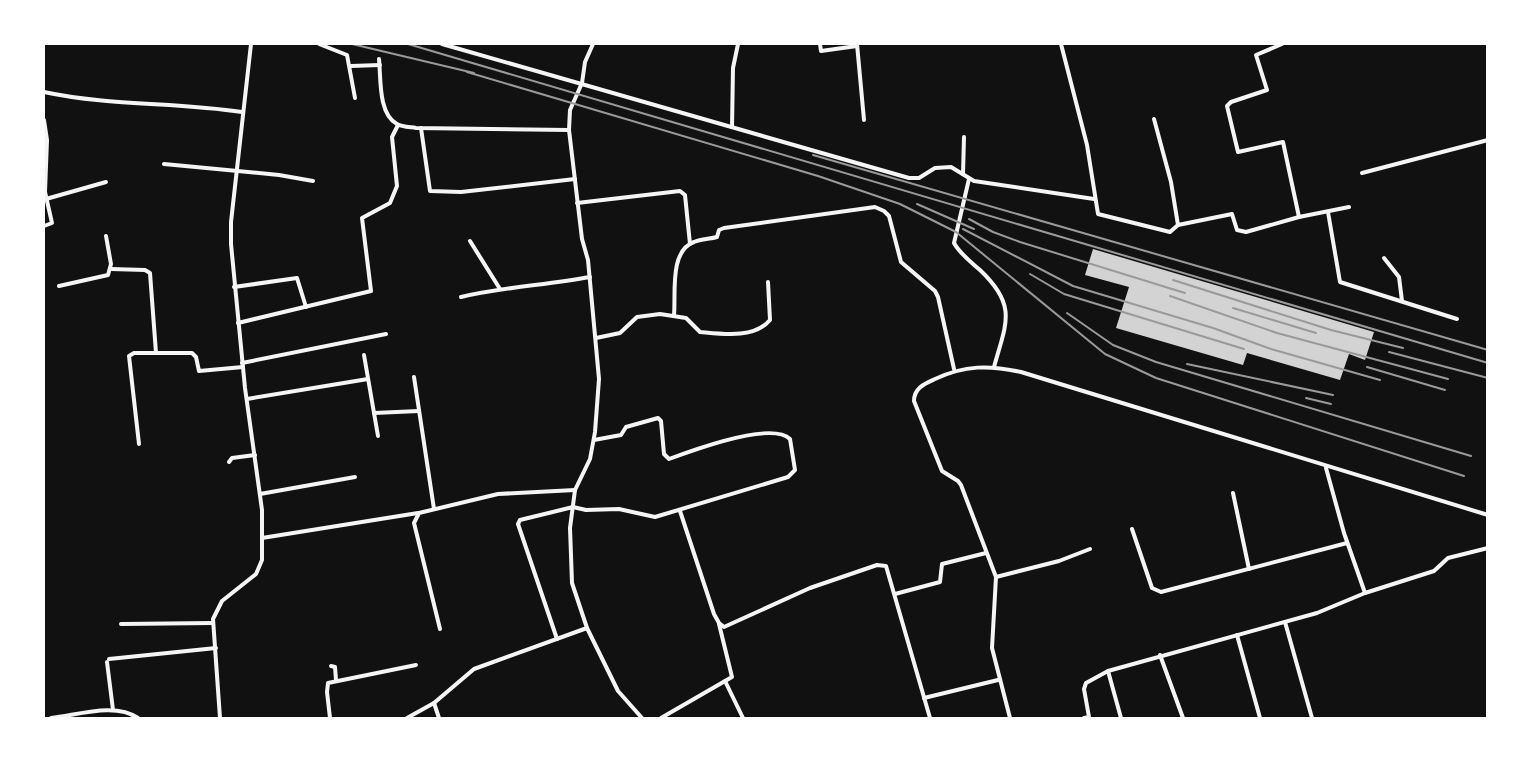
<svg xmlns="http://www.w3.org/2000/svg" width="1531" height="762" font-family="Barlow,sans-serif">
<rect width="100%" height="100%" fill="#111"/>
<!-- building -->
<path fill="#d3d3d3" d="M1093,249L1374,332L1365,360L1349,354L1340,380L1247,353L1243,365L1116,328L1129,287L1085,275Z"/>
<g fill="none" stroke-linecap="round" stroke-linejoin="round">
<!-- minor -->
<g stroke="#f5f5f5" stroke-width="4">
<path d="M319,44L347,55L355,98"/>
<path d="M442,44L909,178H919L935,168L951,167L974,181L1094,199"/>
<path d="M820,44L821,51L857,46"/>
<path d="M857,44L864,120"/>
<path d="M1061,44L1087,145L1098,214L1170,232L1178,225L1232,214L1237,230L1246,232L1299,217L1349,207"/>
<path d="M1282,44L1256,55L1267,90L1231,102L1227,106L1238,152L1283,142L1299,217"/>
<path d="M379,59C381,78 378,114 397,124C402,127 410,127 416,128L569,130"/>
<path d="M351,66L380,65"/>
<path d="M44,92C109,106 176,102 242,112"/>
<path d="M1154,119L1171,182L1178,225"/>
<path d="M44,120L47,140L45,192L52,223L44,226"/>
<path d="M732,127L733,68L738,44"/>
<path d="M421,128L430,191L461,192L575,179"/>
<path d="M164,164L279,175L313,181"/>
<path d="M1362,173L1488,140"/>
<path d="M963,174L964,137"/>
<path d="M969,179L954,243C960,254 971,262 980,270C1018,306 1006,323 994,367"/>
<path d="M46,199L106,182"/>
<path d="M577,203L680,191L685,195L690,244"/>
<path d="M1328,212L1340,282L1457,319"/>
<path d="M470,241L500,289"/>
<path d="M1384,258L1399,277L1402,301"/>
<path d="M111,269L145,270L150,273L156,353"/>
<path d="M59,286L108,275L111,264L106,236"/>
<path d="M234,287L297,278L306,307"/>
<path d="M461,297C503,287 547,285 590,277"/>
<path d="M674,315C676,294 669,251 694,242C701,239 710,239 717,237L719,230L724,228L875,207L884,211L889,216L901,262L935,291L938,297L954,369"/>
<path d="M238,323L371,291L362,218L390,203L397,186L392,137L398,125"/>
<path d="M596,338L620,333L637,317L660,314L686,318L700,332C722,334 754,339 770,320L768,282"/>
<path d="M364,355L374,413L419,411"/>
<path d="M242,363L386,334"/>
<path d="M414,377L434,509"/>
<path d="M247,399L368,379"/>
<path d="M374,413L378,436"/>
<path d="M139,444L129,356L134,353H192L196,357L199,371L243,367"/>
<path d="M229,462L232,458L255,455"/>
<path d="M1326,468L1344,533L1365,593"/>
<path d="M1233,493L1249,569"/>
<path d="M260,494L355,477"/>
<path d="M680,511L714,614L719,623L724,627L810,588L877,565L886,566L930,718"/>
<path d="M1132,529L1152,588L1161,592L1347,543"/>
<path d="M262,538L418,513"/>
<path d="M996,577L1059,561L1090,549"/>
<path d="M895,594L940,582L942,564L986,553"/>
<path d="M1285,622L1312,718"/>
<path d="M121,624L213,623"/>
<path d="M587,628L618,691L642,718"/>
<path d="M440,629L414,523L419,513L498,494L575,490"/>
<path d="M1237,635L1260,718"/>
<path d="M557,639L518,524L520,520L573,507L586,510L619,509L655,517L788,477L795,470L790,439C771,421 693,450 669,459L664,454L661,421L658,418L626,427L621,435L594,440"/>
<path d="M1160,655L1183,718"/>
<path d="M109,659L216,648"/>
<path d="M107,662L113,710"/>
<path d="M331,666L335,667L336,680"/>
<path d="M1108,671L1121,718"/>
<path d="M725,681L743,718"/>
<path d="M924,698L998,680"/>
<path d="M434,703L439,718"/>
<path d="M51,718C78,715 115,702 138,718"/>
<path d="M220,718L213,619L222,601L256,574L262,560V510L245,388L231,244V222L251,44"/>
<path d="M330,718L327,692L328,683L416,665"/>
<path d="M407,718L434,703L474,669L587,628L572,583L570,528L575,490L590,459L595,432L599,379L588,260L582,239L569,130L570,110L582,83L585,62L593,44"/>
<path d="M661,718L732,677L719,624"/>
<path d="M1010,718L992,648L996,577L961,485L958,481L942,471L914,401C914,388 924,384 935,379C965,365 989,365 1021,372L1488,515"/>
<path d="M1084,718L1089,717L1084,689L1086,683L1108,671L1317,613L1365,593L1434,571L1448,558L1488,548"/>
</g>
<!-- rail -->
<g stroke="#9a9a9a" stroke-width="2">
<path d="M352,44L474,73"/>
<path d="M408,44L1488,363"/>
<path d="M467,72L818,176L900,204L956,232L1105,354L1156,378L1464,476"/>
<path d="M813,155L1488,350"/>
<path d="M917,204L974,229"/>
<path d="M969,219L993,232L1020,242L1185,293"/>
<path d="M963,229L1073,286L1213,328L1271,349L1380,380"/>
<path d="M1030,274L1064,294L1244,349"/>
<path d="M1173,280L1331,330L1403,348"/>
<path d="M1170,296L1277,333L1448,379"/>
<path d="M1233,308L1316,333"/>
<path d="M1067,313L1113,345L1156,362L1471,456"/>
<path d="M1389,352L1488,378"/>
<path d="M1187,364L1333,395"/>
<path d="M1367,367L1445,390"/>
<path d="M1306,398L1331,404"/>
</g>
</g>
<!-- border -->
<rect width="1531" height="762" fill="none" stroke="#ffffff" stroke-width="90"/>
</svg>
